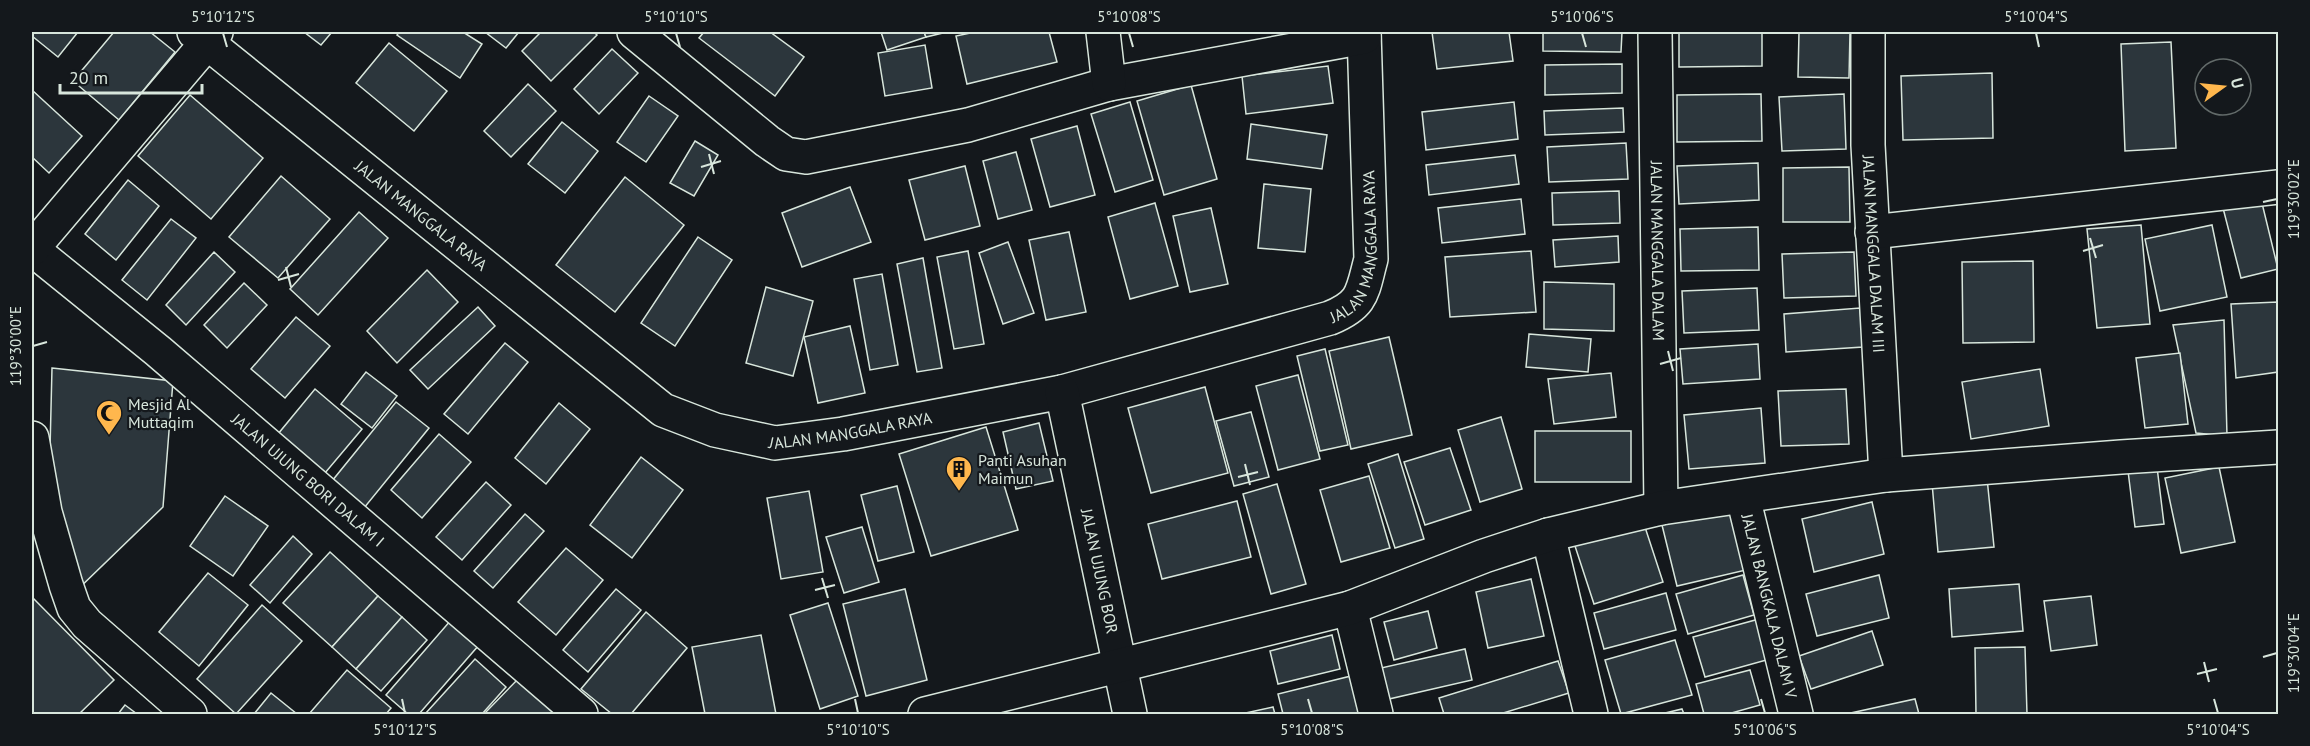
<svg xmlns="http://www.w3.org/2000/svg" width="2310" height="746" font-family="'PT Sans',sans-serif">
<rect width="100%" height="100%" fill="#14181c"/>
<!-- building -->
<g fill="#2c363c" stroke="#d8e6dc" stroke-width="1.5">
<path d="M32,32H78L58,57L32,36Z"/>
<path d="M114,32H150L175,52L119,120L73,81Z"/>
<path d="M304,32H332L321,45Z"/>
<path d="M399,32H463L482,44L460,78L397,35Z"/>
<path d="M485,32H519L506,48Z"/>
<path d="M541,32H594L597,35L551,81L522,51Z"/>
<path d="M704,32H770L804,57L775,96L699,38Z"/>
<path d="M881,32H924L926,37L887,50Z"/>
<path d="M924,32H947L926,37Z"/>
<path d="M975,32H1049L1057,62L967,84L956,36Z"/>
<path d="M1432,32H1509L1513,61L1437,69Z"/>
<path d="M1543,32H1622L1621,52L1543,51Z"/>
<path d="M1679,32H1762V66L1679,67Z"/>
<path d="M1799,32H1850L1849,78L1798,77Z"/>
<path d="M2171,42L2176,148L2125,151L2121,44Z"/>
<path d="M389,43L447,91L414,131L356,83Z"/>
<path d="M925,45L932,88L885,96L878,53Z"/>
<path d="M612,49L638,73L599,114L574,89Z"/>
<path d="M1622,64V93L1545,95V65Z"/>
<path d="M1328,66L1333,103L1246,114L1242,76Z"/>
<path d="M1992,73L1993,138L1903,140L1901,76Z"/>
<path d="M528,84L556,111L511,157L484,131Z"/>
<path d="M1191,85L1217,179L1164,195L1137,101Z"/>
<path d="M32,90L82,136L49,173L32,157Z"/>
<path d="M1761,94L1762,141L1677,142V95Z"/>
<path d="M1844,94L1846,149L1782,151L1779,97Z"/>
<path d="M190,95L263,158L211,219L138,156Z"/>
<path d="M649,96L678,116L646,162L617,142Z"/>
<path d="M1130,102L1153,180L1115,192L1091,114Z"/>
<path d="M1514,102L1518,139L1426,150L1422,112Z"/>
<path d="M1623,108L1624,132L1545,135L1544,111Z"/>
<path d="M562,122L598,151L565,193L528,164Z"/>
<path d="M1251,124L1327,135L1322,169L1247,159Z"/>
<path d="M1077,126L1095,195L1050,207L1031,139Z"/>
<path d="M695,141L718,155L694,196L670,183Z"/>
<path d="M1626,143L1628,179L1549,182L1547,147Z"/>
<path d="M1016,152L1032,210L998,219L983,161Z"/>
<path d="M1515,155L1519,184L1429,195L1426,165Z"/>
<path d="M1758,163L1759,200L1679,204L1677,166Z"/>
<path d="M965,166L980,226L925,240L909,180Z"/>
<path d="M1849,167L1850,222H1783V168Z"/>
<path d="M281,176L330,219L278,278L229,237Z"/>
<path d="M625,177L684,225L615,312L556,265Z"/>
<path d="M128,180L159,206L116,260L85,234Z"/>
<path d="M1264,184L1311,189L1305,252L1258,248Z"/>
<path d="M850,187L871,242L802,267L782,213Z"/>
<path d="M1619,191L1620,223L1553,225L1552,193Z"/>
<path d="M1521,199L1525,234L1442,243L1438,208Z"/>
<path d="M2261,199L2278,269L2241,278L2223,208Z"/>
<path d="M1155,203L1178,286L1130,299L1108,217Z"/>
<path d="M1211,208L1228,284L1190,292L1173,216Z"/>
<path d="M359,212L388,238L318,315L290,289Z"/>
<path d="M171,219L196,238L147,300L122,280Z"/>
<path d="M2141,225L2150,324L2097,328L2087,229Z"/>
<path d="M2212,225L2227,297L2160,311L2145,239Z"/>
<path d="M1758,227L1759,270L1681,271L1680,229Z"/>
<path d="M1069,232L1086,312L1046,320L1029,240Z"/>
<path d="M1618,236L1619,262L1555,267L1553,240Z"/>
<path d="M698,237L732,260L675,346L641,323Z"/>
<path d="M1008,242L1034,313L1003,324L979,253Z"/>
<path d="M968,251L984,344L954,349L937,257Z"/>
<path d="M1531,251L1536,312L1450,317L1445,257Z"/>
<path d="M214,252L235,272L186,325L166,305Z"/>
<path d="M1854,252L1856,296L1784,298L1782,254Z"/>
<path d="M923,258L942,368L917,372L897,264Z"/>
<path d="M2033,261L2034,342L1963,343L1962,262Z"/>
<path d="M427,270L458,302L397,363L367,331Z"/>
<path d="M882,274L898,365L870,370L854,279Z"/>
<path d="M1544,282L1614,284V331L1544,329Z"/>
<path d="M244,283L267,305L227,348L204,325Z"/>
<path d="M766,287L813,301L793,376L746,363Z"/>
<path d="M1757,288L1759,330L1684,333L1682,291Z"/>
<path d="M2278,302V372L2236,378L2231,304Z"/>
<path d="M478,307L495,326L428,389L410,370Z"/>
<path d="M1860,308L1863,347L1786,352L1784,314Z"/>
<path d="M296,317L330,346L285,398L251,369Z"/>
<path d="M2224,320L2227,436L2196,433L2173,325Z"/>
<path d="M850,326L865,393L818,403L804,337Z"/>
<path d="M1529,334L1591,339L1588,372L1526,367Z"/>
<path d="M1389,337L1412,435L1351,449L1329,351Z"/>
<path d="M505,343L528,362L468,434L444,414Z"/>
<path d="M1758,344L1760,379L1683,384L1680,349Z"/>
<path d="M1325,349L1348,445L1320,451L1297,356Z"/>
<path d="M2180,353L2188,424L2145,428L2136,358Z"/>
<path d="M52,368L173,381L163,507L75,592L49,490Z"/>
<path d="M2040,369L2049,426L1971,439L1962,382Z"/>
<path d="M366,372L397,396L372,428L341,404Z"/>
<path d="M1611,373L1616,417L1554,424L1548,379Z"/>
<path d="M1298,375L1320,459L1278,470L1256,386Z"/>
<path d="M1205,387L1228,473L1151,493L1128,408Z"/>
<path d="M315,389L362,429L325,473L278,434Z"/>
<path d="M1846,389L1849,444L1781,446L1778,391Z"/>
<path d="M396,402L429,428L364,508L332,481Z"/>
<path d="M559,403L590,429L546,484L515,458Z"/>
<path d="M1761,408L1765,463L1689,469L1684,415Z"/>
<path d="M1251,412L1269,477L1234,486L1216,421Z"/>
<path d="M1501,417L1522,489L1480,502L1458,430Z"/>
<path d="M1039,423L1053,481L1016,489L1003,432Z"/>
<path d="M986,427L1018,530L931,556L899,454Z"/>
<rect x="1535" y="431" width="96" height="51"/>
<path d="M439,434L471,462L422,518L391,490Z"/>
<path d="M1450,448L1471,510L1425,525L1404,462Z"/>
<path d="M1398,454L1424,539L1395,548L1368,464Z"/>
<path d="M641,457L683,490L632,558L590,525Z"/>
<path d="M2157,467L2164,524L2135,527L2128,471Z"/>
<path d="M2219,467L2235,542L2181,553L2165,478Z"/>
<path d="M1369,476L1390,548L1341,562L1320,490Z"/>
<path d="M1987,478L1994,547L1938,552L1932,483Z"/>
<path d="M486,482L511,505L462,560L436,537Z"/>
<path d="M1277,484L1306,584L1271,594L1243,494Z"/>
<path d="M897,486L914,552L878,561L861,495Z"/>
<path d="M809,491L823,572L781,579L767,498Z"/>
<path d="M225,496L268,526L233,576L190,546Z"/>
<path d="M1237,501L1251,557L1162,579L1148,524Z"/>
<path d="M1872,502L1884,554L1814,572L1802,519Z"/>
<path d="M1731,505L1746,570L1677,586L1661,521Z"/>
<path d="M525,514L544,531L493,588L474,571Z"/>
<path d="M1643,521L1663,582L1594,604L1574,543Z"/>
<path d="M862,527L879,582L844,593L826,537Z"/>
<path d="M293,536L312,554L270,603L250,585Z"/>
<path d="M566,548L603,580L556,635L518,602Z"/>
<path d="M330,552L378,596L332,647L283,603Z"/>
<path d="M208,573L248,605L199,666L159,632Z"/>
<path d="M1743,575L1754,615L1688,634L1676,594Z"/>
<path d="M1879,575L1889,618L1817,636L1806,594Z"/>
<path d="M1531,579L1544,636L1488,648L1476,592Z"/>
<path d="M2019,584L2023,631L1952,637L1949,589Z"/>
<path d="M616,589L641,610L588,672L563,650Z"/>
<path d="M905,589L927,680L866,696L843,604Z"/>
<path d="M1666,593L1676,630L1604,649L1594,613Z"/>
<path d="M378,596L402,617L356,669L332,647Z"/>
<path d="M2091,596L2097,645L2051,651L2044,601Z"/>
<path d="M32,597L114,680L79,714H32Z"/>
<path d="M828,603L858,696L820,709L790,615Z"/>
<path d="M262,605L302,641L236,714L197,679Z"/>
<path d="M1428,611L1437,648L1394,660L1384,622Z"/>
<path d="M646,612L687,648L631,714H612L581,689Z"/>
<path d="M402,617L427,640L381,691L356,669Z"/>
<path d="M1759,619L1770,659L1705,677L1693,637Z"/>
<path d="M451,620L479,645L419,714H408L386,695Z"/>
<path d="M1872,631L1883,665L1811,689L1799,656Z"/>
<path d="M761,635L776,714H705L692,647Z"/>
<path d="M1332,635L1340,669L1278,684L1270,651Z"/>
<path d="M1675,640L1692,695L1621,714L1605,660Z"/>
<path d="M2025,647L2027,714H1976L1975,648Z"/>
<path d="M1465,649L1472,680L1389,699L1381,668Z"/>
<path d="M475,659L506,687L482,714H425Z"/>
<path d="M1558,661L1569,693L1500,714H1444L1439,698Z"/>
<path d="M347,670L391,708L386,714H309Z"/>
<path d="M1750,670L1760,705L1728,714H1704L1696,684Z"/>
<path d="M1355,675L1365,714H1283L1278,694Z"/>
<path d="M518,679L555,714H484Z"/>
<path d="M271,693L297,714H254Z"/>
<path d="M1915,699L1919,714H1846Z"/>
<path d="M125,705L137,714H118Z"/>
<path d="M1273,707L1275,714H1241Z"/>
<path d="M1682,709L1684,714H1661Z"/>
</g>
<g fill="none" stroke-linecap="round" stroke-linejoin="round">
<!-- minor casing -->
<g stroke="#d8e6dc" stroke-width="36">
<g id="minor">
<path id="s1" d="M194,32L663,410L715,430L775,443L843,434L1062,392L1330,318C1364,304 1362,292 1371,259L1364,32"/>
<path d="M634,32L767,141L786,154L806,157L968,125L1109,84L1364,37"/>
<path d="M1103,32L1109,84"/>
<path id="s2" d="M1655,32L1661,508"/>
<path id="s3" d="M1868,32V145L1886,475"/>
<path d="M1872,232L2278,187"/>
<path id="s4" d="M32,249L158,351L581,714"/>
<path d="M32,249L216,32"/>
<path id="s5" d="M1062,392L1130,714"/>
<path d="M32,438L45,512L66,585L74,608L87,624L190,714"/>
<path id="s6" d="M1743,497L1796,714"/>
<path d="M1548,535L1591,714"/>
<path d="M1350,608L1376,714"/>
<path d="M925,714L1350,608L1484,556L1548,535L1661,508L1886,475L2121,457L2278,447"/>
</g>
</g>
<!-- minor -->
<use href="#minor" stroke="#14181c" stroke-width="33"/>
</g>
<!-- ticks -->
<path fill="none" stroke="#d8e6dc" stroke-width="2" d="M223,33L227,47M676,33L680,47M1129,33L1133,47M1582,33L1586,47M2036,33L2039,47M709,154L714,174M701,167L721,161M2263,202L2277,199M2090,238L2096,258M2083,251L2103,245M286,267L291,287M278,280L299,274M33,346L47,342M1668,351L1673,371M1660,364L1681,358M1245,464L1250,485M1238,477L1258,472M822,578L828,598M815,590L835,585M2263,657L2277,653M2204,662L2209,682M2197,674L2217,669M402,699L405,713M855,699L858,713M1308,699L1312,713M1761,699L1765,713M2214,699L2218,713"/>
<!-- icons -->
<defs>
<g id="mosque-pin" transform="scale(1.35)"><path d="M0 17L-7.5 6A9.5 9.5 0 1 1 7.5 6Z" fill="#ffb74d" stroke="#14181c"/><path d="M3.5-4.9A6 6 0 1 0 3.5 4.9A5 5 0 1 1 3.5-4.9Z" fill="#111"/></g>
<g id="building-pin" transform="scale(1.35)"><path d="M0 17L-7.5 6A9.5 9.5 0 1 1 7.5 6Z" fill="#ffb74d" stroke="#14181c"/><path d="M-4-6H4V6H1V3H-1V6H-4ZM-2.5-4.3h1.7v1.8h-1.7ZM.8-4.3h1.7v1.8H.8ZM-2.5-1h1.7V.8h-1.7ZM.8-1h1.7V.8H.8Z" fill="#111"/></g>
</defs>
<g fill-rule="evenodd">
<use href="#mosque-pin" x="109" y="413"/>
<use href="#building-pin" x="959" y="469"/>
</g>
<g text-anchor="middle" stroke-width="4.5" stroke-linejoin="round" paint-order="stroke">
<!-- street labels -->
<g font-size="16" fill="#d8e6dc" stroke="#14181c">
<text dy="6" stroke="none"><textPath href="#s1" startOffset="292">JALAN MANGGALA RAYA</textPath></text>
<text dy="6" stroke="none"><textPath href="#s1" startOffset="1372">JALAN MANGGALA RAYA</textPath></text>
<text dy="6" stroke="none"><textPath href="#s2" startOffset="219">JALAN MANGGALA DALAM</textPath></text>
<text dy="6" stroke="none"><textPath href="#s3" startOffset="222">JALAN MANGGALA DALAM III</textPath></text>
<text dy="6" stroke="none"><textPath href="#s1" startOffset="796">JALAN MANGGALA RAYA</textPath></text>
<text dy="6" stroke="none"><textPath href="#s4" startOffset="360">JALAN UJUNG BORI DALAM I</textPath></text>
<text dy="6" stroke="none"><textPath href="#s5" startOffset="183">JALAN UJUNG BOR</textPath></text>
<text dy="6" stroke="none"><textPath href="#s6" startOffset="112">JALAN BANGKALA DALAM V</textPath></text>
</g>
<!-- poi labels -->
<g font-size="16" fill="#d8e6dc" stroke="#14181c" text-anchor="start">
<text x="128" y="410">Mesjid Al<tspan x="128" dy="18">Muttaqim</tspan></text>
<text x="978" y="466">Panti Asuhan<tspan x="978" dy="18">Maimun</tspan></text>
</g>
</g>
<!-- border -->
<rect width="2310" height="746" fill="none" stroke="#14181c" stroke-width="66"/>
<!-- north arrow -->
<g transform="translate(2223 87) rotate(75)"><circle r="28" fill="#14181c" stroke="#626a69" stroke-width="1.5"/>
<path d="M0-4.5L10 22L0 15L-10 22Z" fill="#ffb74d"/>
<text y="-9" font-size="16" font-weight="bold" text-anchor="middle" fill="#d8e6dc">U</text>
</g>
<!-- scale -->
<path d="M60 84v9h142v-9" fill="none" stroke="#d8e6dc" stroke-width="3"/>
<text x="69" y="84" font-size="18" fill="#d8e6dc" stroke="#14181c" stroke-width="4.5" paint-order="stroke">20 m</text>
<rect x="33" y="33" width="2244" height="680" fill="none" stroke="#d8e6dc" stroke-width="2"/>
<g font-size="15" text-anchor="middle" fill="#d8e6dc">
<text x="223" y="22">5°10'12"S</text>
<text x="676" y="22">5°10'10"S</text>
<text x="1129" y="22">5°10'08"S</text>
<text x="1582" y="22">5°10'06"S</text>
<text x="2036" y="22">5°10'04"S</text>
<text transform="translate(2294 199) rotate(-90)" y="5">119°30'02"E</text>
<text transform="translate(16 346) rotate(-90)" y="5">119°30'00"E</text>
<text transform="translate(2294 653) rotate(-90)" y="5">119°30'04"E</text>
<text x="405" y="735">5°10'12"S</text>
<text x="858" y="735">5°10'10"S</text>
<text x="1312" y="735">5°10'08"S</text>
<text x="1765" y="735">5°10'06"S</text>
<text x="2218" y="735">5°10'04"S</text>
</g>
</svg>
